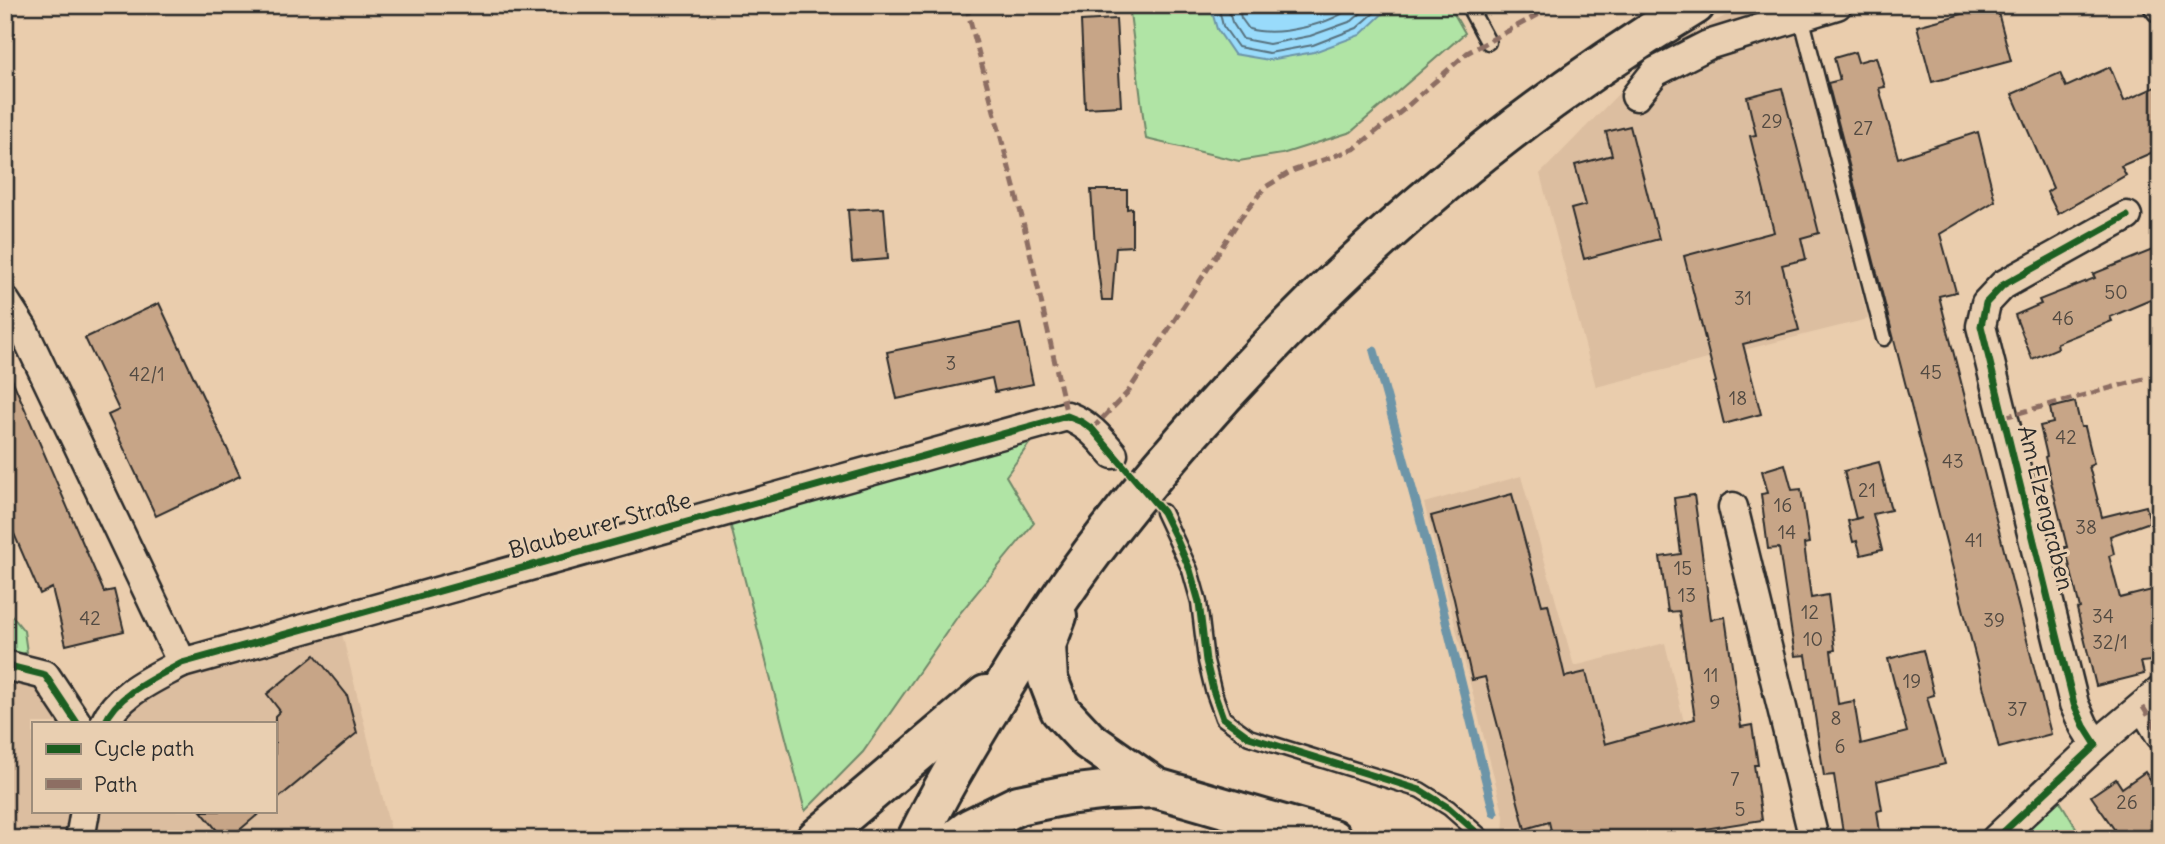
<svg xmlns="http://www.w3.org/2000/svg" width="2165" height="844" font-family="Delius,sans-serif">
<rect width="100%" height="100%" fill="#eacdad"/>
<filter id="ink" filterUnits="userSpaceOnUse"><feTurbulence type="fractalNoise" baseFrequency=".0143" numOctaves="2"/><feDisplacementMap in="SourceGraphic" scale="14" xChannelSelector="R" yChannelSelector="G"/><feConvolveMatrix kernelMatrix="1 2 1 2 8 2 1 2 1" color-interpolation-filters="sRGB"/></filter>
<g filter="url(#ink)">
<!-- built -->
<g fill="#dcbea0">
<path d="M1746,5H1789L1868,319L1596,387L1540,174L1662,49Z"/>
<path d="M1521,476L1574,666L1665,643L1712,839H1503L1504,816L1424,503Z"/>
<path d="M338,618L393,839H5V665L45,675L77,723H33V811H275V723H105L135,689Z"/>
</g>
<!-- green -->
<g fill="#b0e4a5" stroke="#6e8868" stroke-width="2">
<path d="M1129,5H1449L1465,33L1351,132L1282,154L1239,161L1146,139Z"/>
<path d="M1034,437L1006,476L1034,523L960,613L863,752L805,811L730,523Z"/>
<path d="M5,607L24,631L27,652L17,657L5,653Z"/>
<path d="M2058,798L2083,839H2013Z"/>
</g>
<!-- water -->
<path fill="#99dbfb" stroke="#6d95a8" stroke-width="2" d="M1210,5H1392L1360,35L1314,52L1269,60L1234,54L1217,29Z"/>
<g fill="none" stroke-linecap="round" stroke-linejoin="round">
<!-- shore -->
<g stroke="#57717e" stroke-width="2">
<path d="M1218,5L1223,26L1238,47L1269,53L1313,45L1357,28L1383,5"/>
<path d="M1227,5L1232,22L1243,39L1269,44L1310,36L1352,21L1370,5"/>
<path d="M1238,5L1241,18L1249,29C1277,37 1332,25 1354,5"/>
</g>
<!-- stream -->
<path stroke="#6d95a8" stroke-width="9" d="M1374,351L1419,514L1494,813"/>
</g>
<!-- building -->
<g fill="#c7a587" stroke="#2b2b2b" stroke-width="2">
<path d="M1996,5L2011,61L1932,82L1917,26Z"/>
<path d="M1116,19L1121,106L1085,108L1081,21Z"/>
<path d="M1855,52L1858,62L1876,57L1885,87L1879,88L1898,158L1978,132L1995,201L1940,234L1956,292L1939,296L2051,734L1999,748L1828,83L1840,80L1834,58Z"/>
<path d="M2110,67L2124,101L2160,85V149L2121,166L2126,175L2058,214L2047,192L2053,188L2012,94L2060,73L2066,87Z"/>
<path d="M1782,88L1819,233L1801,238L1806,259L1782,265L1799,330L1743,344L1761,414L1724,424L1714,383L1716,382L1684,256L1774,232L1750,136L1756,135L1747,97Z"/>
<path d="M1630,126L1659,239L1584,259L1571,209L1586,205L1575,165L1612,155L1606,132Z"/>
<path d="M1091,190H1127V209L1132,208V246L1116,247L1112,300H1102L1095,246Z"/>
<path d="M884,208L888,259L852,262L848,210Z"/>
<path d="M2160,247V296L2110,317L2112,321L2057,343L2058,348L2032,359L2015,315L2041,304L2039,300L2095,278L2093,274Z"/>
<path d="M159,303L240,476L156,516L108,415L119,410L85,338Z"/>
<path d="M1020,324L1033,384L995,392L992,378L897,399L887,352Z"/>
<path d="M5,363L104,592L114,590L124,631L66,645L52,588L40,594L5,513Z"/>
<path d="M2075,402L2081,427H2085L2094,464L2089,466L2102,517L2146,506L2150,522L2110,536L2114,554L2109,556L2120,598L2160,588V660L2141,662L2144,674L2096,686L2077,609L2080,608L2065,547H2067L2045,457L2047,456L2040,426L2053,423L2050,408Z"/>
<path d="M1879,462L1891,510L1873,514L1882,550L1861,555L1857,541L1853,542L1848,521L1862,517L1856,519L1844,471Z"/>
<path d="M1785,464L1792,490L1801,489L1809,543L1804,544L1811,598L1828,595L1835,650L1831,651L1838,704L1854,701L1861,744L1907,732L1888,659L1923,650L1934,695L1927,697L1945,764L1877,781L1882,810L1877,811L1881,839H1844L1834,775L1824,776L1806,655L1795,656L1779,548L1768,549L1761,494L1768,493L1762,471Z"/>
<path d="M1512,494L1542,605L1548,604L1565,677L1586,672L1605,744L1695,719L1679,611L1668,612L1660,557L1681,554L1674,498L1694,495L1711,619L1725,617L1741,727L1752,725L1758,765H1754L1762,820L1698,830L1700,839H1553L1549,822L1525,829L1485,677L1472,680L1454,599L1431,516Z"/>
<path d="M315,655L347,695L357,733L275,801V716L280,711L267,694Z"/>
<path d="M2145,772L2160,793V822L2137,839H2121L2091,796L2116,779L2122,788Z"/>
<path d="M201,811H262L229,839H224Z"/>
</g>
<g fill="none" stroke-linecap="round" stroke-linejoin="round">
<!-- service casing -->
<g stroke="#2b2b2b" stroke-width="19">
<g id="service">
<path d="M1468,5L1488,42"/>
<path d="M1801,16L1884,338"/>
<path d="M1163,512L1190,570L1199,602L1206,661L1213,690L1223,718L1249,737L1420,790L1449,808L1484,839"/>
</g>
</g>
<!-- minor casing -->
<g stroke="#2b2b2b" stroke-width="33">
<g id="minor">
<path d="M2158,5L2160,8"/>
<path d="M1636,96L1655,72L1708,45L1837,5"/>
<path d="M5,301L23,329L182,663"/>
<path d="M1733,507L1814,839"/>
<path d="M5,665L45,675L77,723"/>
<path d="M2143,707L2160,735"/>
<path d="M105,723C118,693 155,678 182,663L1067,416C1088,424 1099,437 1113,454"/>
<path d="M2096,745L2160,691"/>
<path d="M80,839L85,811"/>
<path d="M1996,839L2096,745L2084,726L2074,704L1981,326L1986,303L2003,285L2127,216"/>
</g>
</g>
<!-- primary casing -->
<g stroke="#2b2b2b" stroke-width="44">
<g id="primary">
<path d="M1057,616L1046,645L1048,679L1060,710L1088,740L1156,788"/>
<path d="M816,839L986,695"/>
<path d="M917,839C937,797 961,757 985,717C1012,673 1039,628 1069,585C1104,534 1144,486 1184,440C1331,271 1503,120 1695,5"/>
<path d="M956,839L971,828L1018,805L1067,795L1110,790L1156,788L1332,839"/>
</g>
</g>
<!-- service -->
<use href="#service" stroke="#e9cfb1" stroke-width="14"/>
<!-- minor -->
<use href="#minor" stroke="#e9cfb1" stroke-width="28"/>
<!-- primary -->
<use href="#primary" stroke="#e9cfb1" stroke-width="38"/>
<!-- quiet -->
<g stroke="#8d6e63" stroke-width="5" stroke-dasharray="10 5" stroke-linecap="butt">
<path d="M966,5L1022,217L1067,416"/>
<path d="M2004,417L2147,378"/>
<path d="M1092,429L1128,392L1240,219L1264,188L1292,171L1354,149L1403,110L1467,53L1556,5"/>
<path d="M2143,707L2160,735"/>
</g>
<!-- cycleway casing -->
<g stroke="#e9cfb1" stroke-width="11">
<g id="cycleway">
<path d="M5,665L45,675L77,723"/>
<path d="M105,723C118,693 155,678 182,663L1067,416L1082,422L1092,429L1163,512L1176,538L1190,570L1199,602L1206,661L1213,690L1223,718L1249,737L1420,790L1449,808L1484,839"/>
<path d="M1996,839L2096,745L2084,726L2074,704L1981,326L1986,303L2003,285L2127,216"/>
</g>
</g>
<!-- cycleway -->
<use href="#cycleway" stroke="#1b5e20" stroke-width="7"/>
</g>
</g>
<g text-anchor="middle" stroke-width="6" stroke-linejoin="round" paint-order="stroke">
<!-- number labels -->
<g font-size="19" fill="#524a42">
<text x="1772" y="128">29</text>
<text x="1863" y="135">27</text>
<text x="2116" y="299">50</text>
<text x="1743" y="305">31</text>
<text x="2063" y="325">46</text>
<text x="951" y="370">3</text>
<text x="1931" y="379">45</text>
<text x="147" y="381">42/1</text>
<text x="1738" y="405">18</text>
<text x="2066" y="444">42</text>
<text x="1953" y="468">43</text>
<text x="1867" y="497">21</text>
<text x="1783" y="512">16</text>
<text x="2086" y="534">38</text>
<text x="1787" y="539">14</text>
<text x="1974" y="547">41</text>
<text x="1683" y="575">15</text>
<text x="1687" y="602">13</text>
<text x="1810" y="619">12</text>
<text x="2103" y="623">34</text>
<text x="90" y="625">42</text>
<text x="1994" y="627">39</text>
<text x="1813" y="646">10</text>
<text x="2110" y="649">32/1</text>
<text x="1711" y="682">11</text>
<text x="1912" y="688">19</text>
<text x="1715" y="709">9</text>
<text x="2017" y="716">37</text>
<text x="1836" y="725">8</text>
<text x="1840" y="753">6</text>
<text x="1735" y="786">7</text>
<text x="2127" y="809">26</text>
<text x="1740" y="816">5</text>
</g>
<!-- street labels -->
<g font-size="23" fill="#2b2b2b" stroke="#e9cfb1">
<text transform="translate(2046 508) rotate(76)" y="8">Am Elzengraben</text>
<text transform="translate(600 525) rotate(-16)" y="8">Blaubeurer Straße</text>
</g>
</g>
<!-- margin -->
<rect width="2165" height="844" fill="none" stroke="#e9cfb1" stroke-width="28"/>
<rect x="14" y="14" width="2137" height="816" fill="none" stroke="#2b2b2b" stroke-width="2.5" filter="url(#ink)"/>
<!-- legend -->
<rect x="32" y="722" width="245" height="91" fill="#e9cfb1" stroke="#9d8d7b" stroke-width="2"/>
<rect x="46" y="744" width="35" height="10" fill="#1b5e20" stroke="#9d8d7b" stroke-width="2"/>
<text x="94" y="756" font-size="21" fill="#2b2b2b">Cycle path</text>
<rect x="46" y="779" width="35" height="10" fill="#8d6e63" stroke="#9d8d7b" stroke-width="2"/>
<text x="94" y="792" font-size="21" fill="#2b2b2b">Path</text>
</svg>
